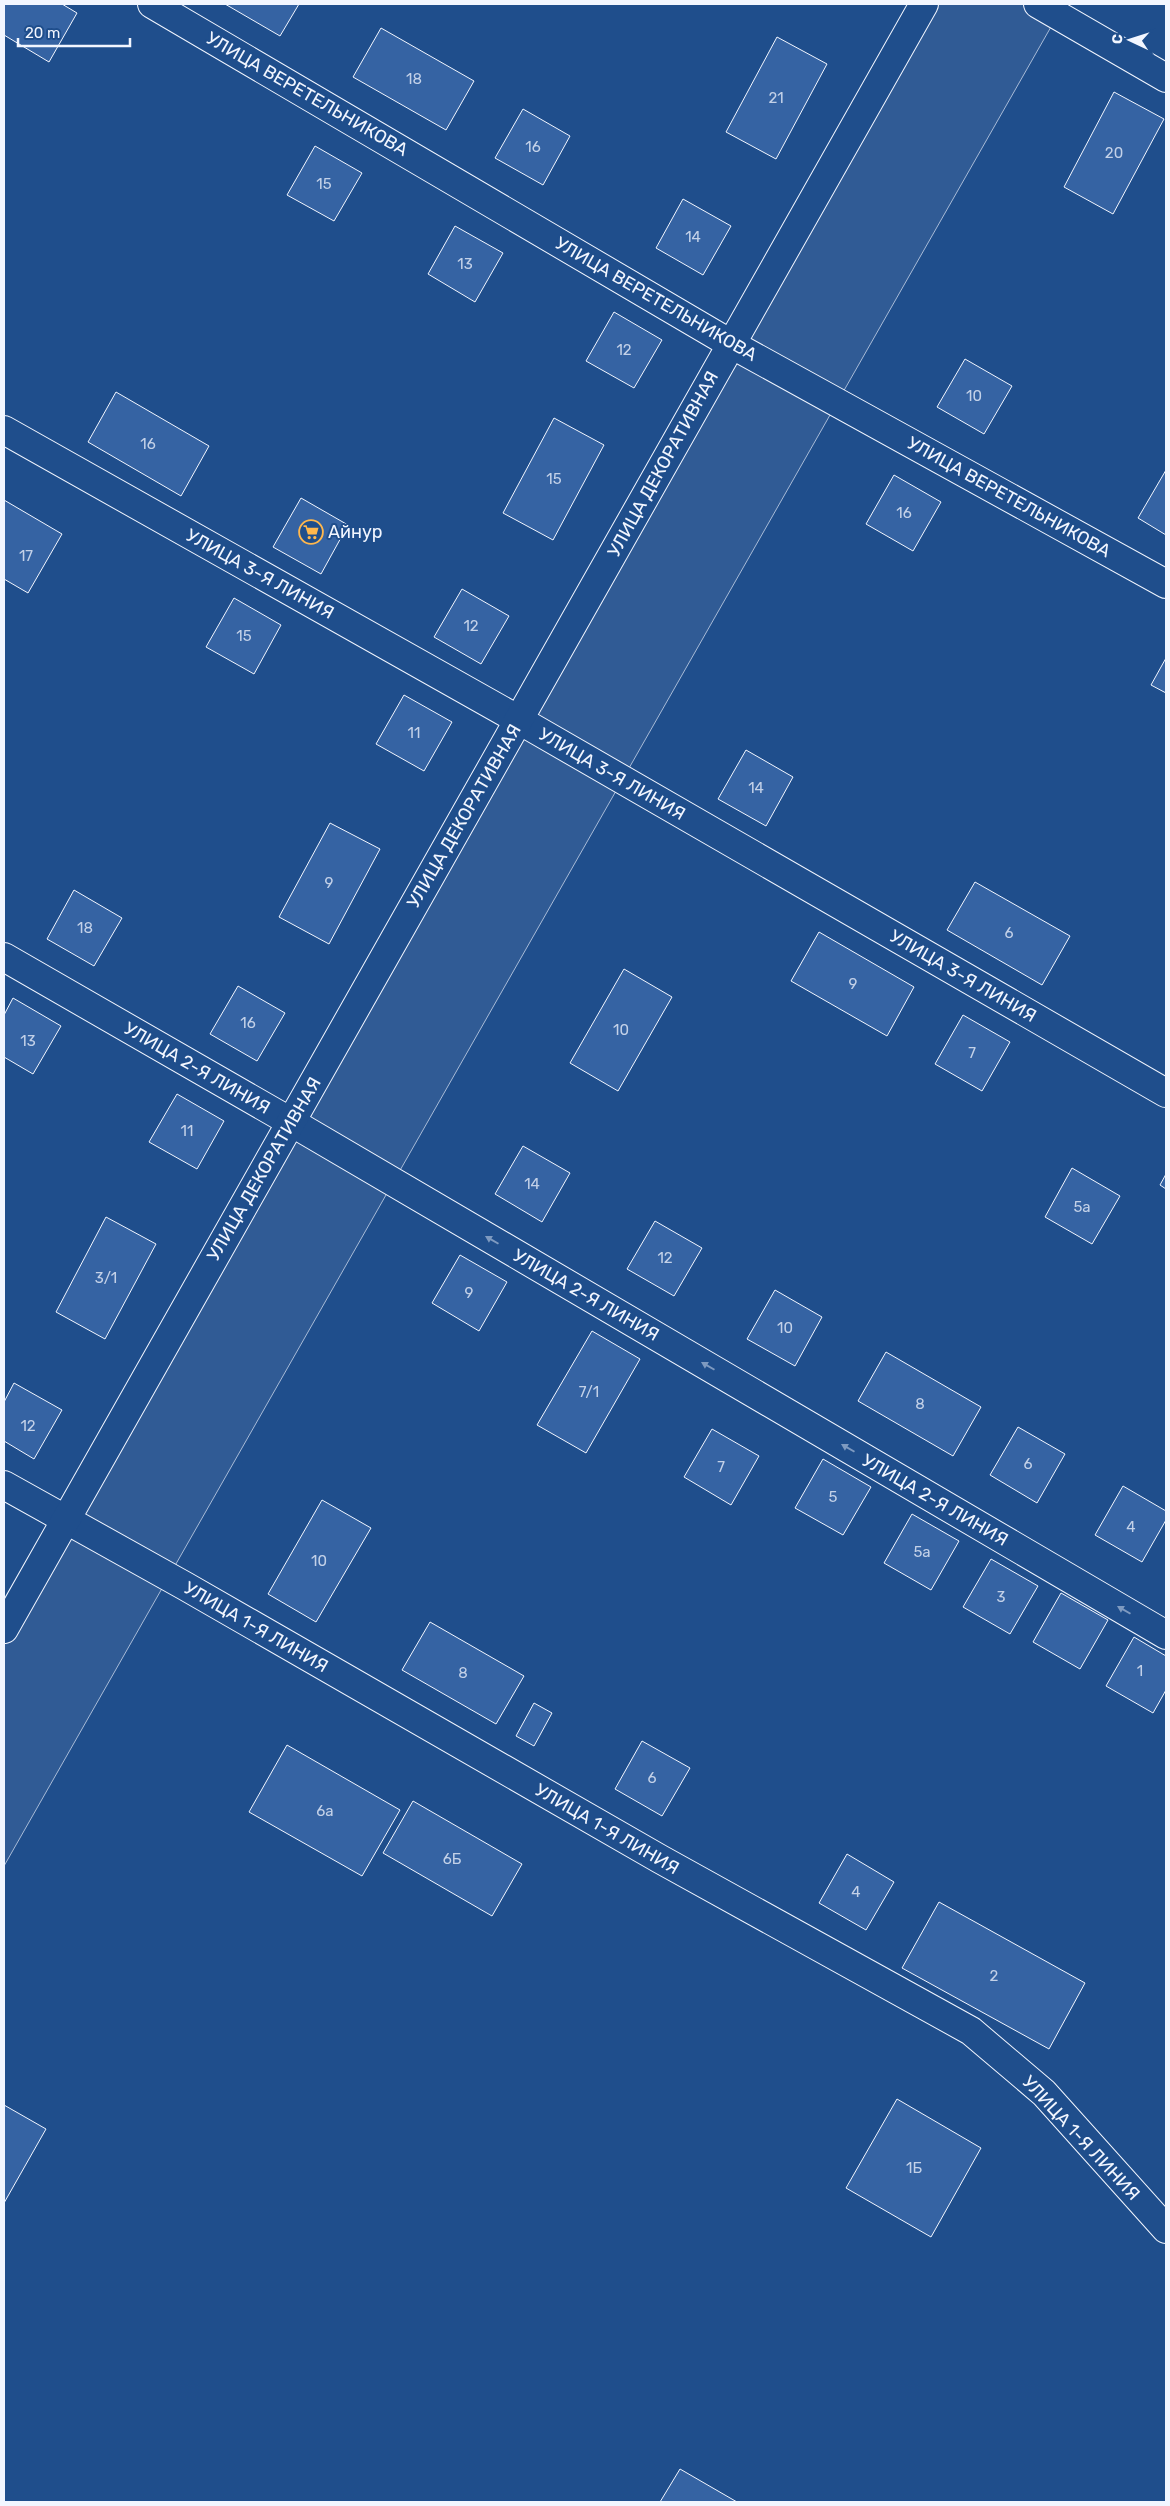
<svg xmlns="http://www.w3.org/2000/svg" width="1170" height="2506" font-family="Rubik,sans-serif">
<rect width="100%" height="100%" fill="#1f4e8c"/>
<!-- built -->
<path fill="#305b95" stroke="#a8bbd7" d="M939,4H1064L4,1866V1640Z"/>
<!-- building -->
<g fill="#3563a3" stroke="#f2f6ff">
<path d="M4,4H62L77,13L49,62L4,35Z"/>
<path d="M225,4H299L280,36Z"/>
<path d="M381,28L474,81L446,130L353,77Z"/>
<path d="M777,37L827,64L776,159L726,132Z"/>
<path d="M1114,92L1164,119L1113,214L1064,187Z"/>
<path d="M523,109L570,136L543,185L495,158Z"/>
<path d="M315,146L362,173L334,221L287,195Z"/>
<path d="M683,199L731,226L703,275L656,248Z"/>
<path d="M455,226L503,253L475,302L428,274Z"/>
<path d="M614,312L662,340L634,388L586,361Z"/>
<path d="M965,359L1012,386L984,434L937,407Z"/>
<path d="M116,392L209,446L181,496L88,442Z"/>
<path d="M554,418L604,445L553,540L503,513Z"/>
<path d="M1166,470V535L1138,518Z"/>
<path d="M894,475L941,502L913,551L866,524Z"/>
<path d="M301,498L348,525L321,574L273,547Z"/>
<path d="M4,500L62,534L28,593L4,579Z"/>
<path d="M462,589L509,616L481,664L434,637Z"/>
<path d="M234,598L281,625L254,674L206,647Z"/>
<path d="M1166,658V693L1151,685Z"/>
<path d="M404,695L452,722L424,771L376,744Z"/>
<path d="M746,750L793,777L766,826L718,799Z"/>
<path d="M330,823L380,849L329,944L279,917Z"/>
<path d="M975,882L1070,936L1042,985L947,930Z"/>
<path d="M74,890L122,918L94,966L47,939Z"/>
<path d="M819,932L914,987L887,1036L791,981Z"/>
<path d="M624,969L672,997L618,1091L570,1063Z"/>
<path d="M238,986L285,1013L257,1061L210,1034Z"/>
<path d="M13,998L61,1026L33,1074L4,1057V1015Z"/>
<path d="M963,1015L1010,1042L982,1091L935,1064Z"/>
<path d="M177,1094L224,1121L197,1169L149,1142Z"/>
<path d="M523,1146L570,1173L542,1222L495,1194Z"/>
<path d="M1072,1168L1120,1196L1092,1244L1045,1217Z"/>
<path d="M1166,1174V1189L1160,1185Z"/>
<path d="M106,1217L156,1244L105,1339L56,1312Z"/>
<path d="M655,1221L702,1248L674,1296L627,1269Z"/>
<path d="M460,1255L507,1282L479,1331L432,1303Z"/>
<path d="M775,1290L822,1317L795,1366L747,1339Z"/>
<path d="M592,1331L640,1359L586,1453L537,1425Z"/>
<path d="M886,1352L981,1407L953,1456L858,1401Z"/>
<path d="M14,1383L62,1410L34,1459L4,1441V1402Z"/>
<path d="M1018,1427L1065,1454L1037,1503L990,1475Z"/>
<path d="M712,1429L759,1456L731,1505L684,1477Z"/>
<path d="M823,1459L871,1487L843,1535L795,1508Z"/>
<path d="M1123,1486L1166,1511V1520L1142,1562L1095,1535Z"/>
<path d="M322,1500L371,1528L316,1622L268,1594Z"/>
<path d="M912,1514L959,1541L931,1590L884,1563Z"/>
<path d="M991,1559L1038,1586L1010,1634L963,1607Z"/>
<path d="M1061,1593L1108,1620L1080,1669L1033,1642Z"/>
<path d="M430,1622L524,1676L496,1724L402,1670Z"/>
<path d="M1134,1637L1166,1656V1690L1153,1713L1106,1686Z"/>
<path d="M534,1703L552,1713L534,1746L516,1736Z"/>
<path d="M642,1741L690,1768L662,1816L615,1789Z"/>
<path d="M287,1745L400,1810L362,1876L249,1812Z"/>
<path d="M413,1801L522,1864L492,1916L383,1853Z"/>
<path d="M847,1854L894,1882L866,1930L819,1903Z"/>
<path d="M939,1902L1085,1983L1049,2049L902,1968Z"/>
<path d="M897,2099L981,2148L931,2237L846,2188Z"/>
<path d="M4,2105L46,2129L4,2203Z"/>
<path d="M680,2469L737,2502H660Z"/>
</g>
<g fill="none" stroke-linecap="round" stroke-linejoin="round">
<!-- street casing -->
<g stroke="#f2f6ff" stroke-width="30">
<g id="street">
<path d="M152,4L731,344L1166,584"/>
<path d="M1038,4L1166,78"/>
<path d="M4,430L519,720L1166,1093"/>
<path d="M4,957L291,1122L1166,1635"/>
<path d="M4,1485L185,1586L660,1859L971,2031L1044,2093L1166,2229"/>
<path d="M4,1629L924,4"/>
</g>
</g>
<!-- street -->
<use href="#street" stroke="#1f4e8c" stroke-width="28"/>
</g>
<!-- one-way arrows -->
<defs><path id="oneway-solid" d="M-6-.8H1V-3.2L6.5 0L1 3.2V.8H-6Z" transform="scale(1.25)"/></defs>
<g fill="#7e9ac0">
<use href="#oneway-solid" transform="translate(492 1240) rotate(-150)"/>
<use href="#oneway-solid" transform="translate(708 1366) rotate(-150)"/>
<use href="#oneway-solid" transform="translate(848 1448) rotate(-150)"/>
<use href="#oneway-solid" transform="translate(1124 1610) rotate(-150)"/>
</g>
<!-- icons -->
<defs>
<g id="supermarket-ring" transform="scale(1.25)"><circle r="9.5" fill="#1f4e8c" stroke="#ffb74d" stroke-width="1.5"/><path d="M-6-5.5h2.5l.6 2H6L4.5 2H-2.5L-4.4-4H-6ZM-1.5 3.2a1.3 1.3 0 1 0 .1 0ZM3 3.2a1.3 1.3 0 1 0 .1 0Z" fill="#ffb74d"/></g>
</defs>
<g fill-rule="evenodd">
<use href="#supermarket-ring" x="311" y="532"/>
</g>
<g text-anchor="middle" stroke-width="4" stroke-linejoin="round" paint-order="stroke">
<!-- number labels -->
<g font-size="15" fill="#c3d1e8">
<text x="414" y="84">18</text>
<text x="776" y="103">21</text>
<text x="533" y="152">16</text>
<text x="1114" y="158">20</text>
<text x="324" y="189">15</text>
<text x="693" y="242">14</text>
<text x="465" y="269">13</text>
<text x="624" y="355">12</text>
<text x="974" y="401">10</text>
<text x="148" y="449">16</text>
<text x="554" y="484">15</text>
<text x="904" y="518">16</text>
<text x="26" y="561">17</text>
<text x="471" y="631">12</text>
<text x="244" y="641">15</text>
<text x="414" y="738">11</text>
<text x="756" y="793">14</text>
<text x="329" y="888">9</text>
<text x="85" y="933">18</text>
<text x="1009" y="938">6</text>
<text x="853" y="989">9</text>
<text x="248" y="1028">16</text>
<text x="621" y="1035">10</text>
<text x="28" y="1046">13</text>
<text x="972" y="1058">7</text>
<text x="187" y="1136">11</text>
<text x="532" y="1189">14</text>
<text x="1082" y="1212">5а</text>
<text x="665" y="1263">12</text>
<text x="106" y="1283">3/1</text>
<text x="469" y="1298">9</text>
<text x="785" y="1333">10</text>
<text x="589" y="1397">7/1</text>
<text x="920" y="1409">8</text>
<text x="28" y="1431">12</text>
<text x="1028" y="1469">6</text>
<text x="721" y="1472">7</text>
<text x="833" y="1502">5</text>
<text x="1131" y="1532">4</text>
<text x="922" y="1557">5а</text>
<text x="319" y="1566">10</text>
<text x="1001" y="1602">3</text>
<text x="1140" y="1676">1</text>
<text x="463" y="1678">8</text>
<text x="652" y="1783">6</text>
<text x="325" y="1816">6а</text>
<text x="452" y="1864">6Б</text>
<text x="856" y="1897">4</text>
<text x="994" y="1981">2</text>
<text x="914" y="2173">1Б</text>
</g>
<!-- street labels -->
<g font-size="18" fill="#f2f6ff" stroke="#1f4e8c">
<text transform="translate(307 94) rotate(30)" y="6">УЛИЦА ВЕРЕТЕЛЬНИКОВА</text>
<text transform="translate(656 299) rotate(30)" y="6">УЛИЦА ВЕРЕТЕЛЬНИКОВА</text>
<text transform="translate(663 464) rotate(-61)" y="6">УЛИЦА ДЕКОРАТИВНАЯ</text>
<text transform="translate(1009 497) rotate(29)" y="6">УЛИЦА ВЕРЕТЕЛЬНИКОВА</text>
<text transform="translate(260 574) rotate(29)" y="6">УЛИЦА 3-Я ЛИНИЯ</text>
<text transform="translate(612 774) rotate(30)" y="6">УЛИЦА 3-Я ЛИНИЯ</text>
<text transform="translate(464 816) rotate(-60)" y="6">УЛИЦА ДЕКОРАТИВНАЯ</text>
<text transform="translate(963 976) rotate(30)" y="6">УЛИЦА 3-Я ЛИНИЯ</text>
<text transform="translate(197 1068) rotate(30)" y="6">УЛИЦА 2-Я ЛИНИЯ</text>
<text transform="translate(264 1169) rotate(-60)" y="6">УЛИЦА ДЕКОРАТИВНАЯ</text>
<text transform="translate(586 1295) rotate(30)" y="6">УЛИЦА 2-Я ЛИНИЯ</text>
<text transform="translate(935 1500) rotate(30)" y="6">УЛИЦА 2-Я ЛИНИЯ</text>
<text transform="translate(256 1627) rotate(30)" y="6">УЛИЦА 1-Я ЛИНИЯ</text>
<text transform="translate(607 1829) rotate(30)" y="6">УЛИЦА 1-Я ЛИНИЯ</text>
<text transform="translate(1081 2138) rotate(47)" y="6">УЛИЦА 1-Я ЛИНИЯ</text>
</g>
<!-- poi labels -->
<g font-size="18" fill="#f2f6ff" stroke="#1f4e8c" text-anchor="start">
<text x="328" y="538">Айнур</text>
</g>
</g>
<!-- border -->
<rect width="1170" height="2506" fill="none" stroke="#f2f6ff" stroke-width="10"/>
<!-- north arrow -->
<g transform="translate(1130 40) rotate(274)" stroke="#1f4e8c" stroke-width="4" paint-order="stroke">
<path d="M0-4L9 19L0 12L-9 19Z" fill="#f2f6ff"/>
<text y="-8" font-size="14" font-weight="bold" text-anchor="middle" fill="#f2f6ff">С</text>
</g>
<!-- scale -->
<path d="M18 38v8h112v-8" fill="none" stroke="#f2f6ff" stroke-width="2.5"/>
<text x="25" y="38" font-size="15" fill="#f2f6ff" stroke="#1f4e8c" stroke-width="4" paint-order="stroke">20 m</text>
</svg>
